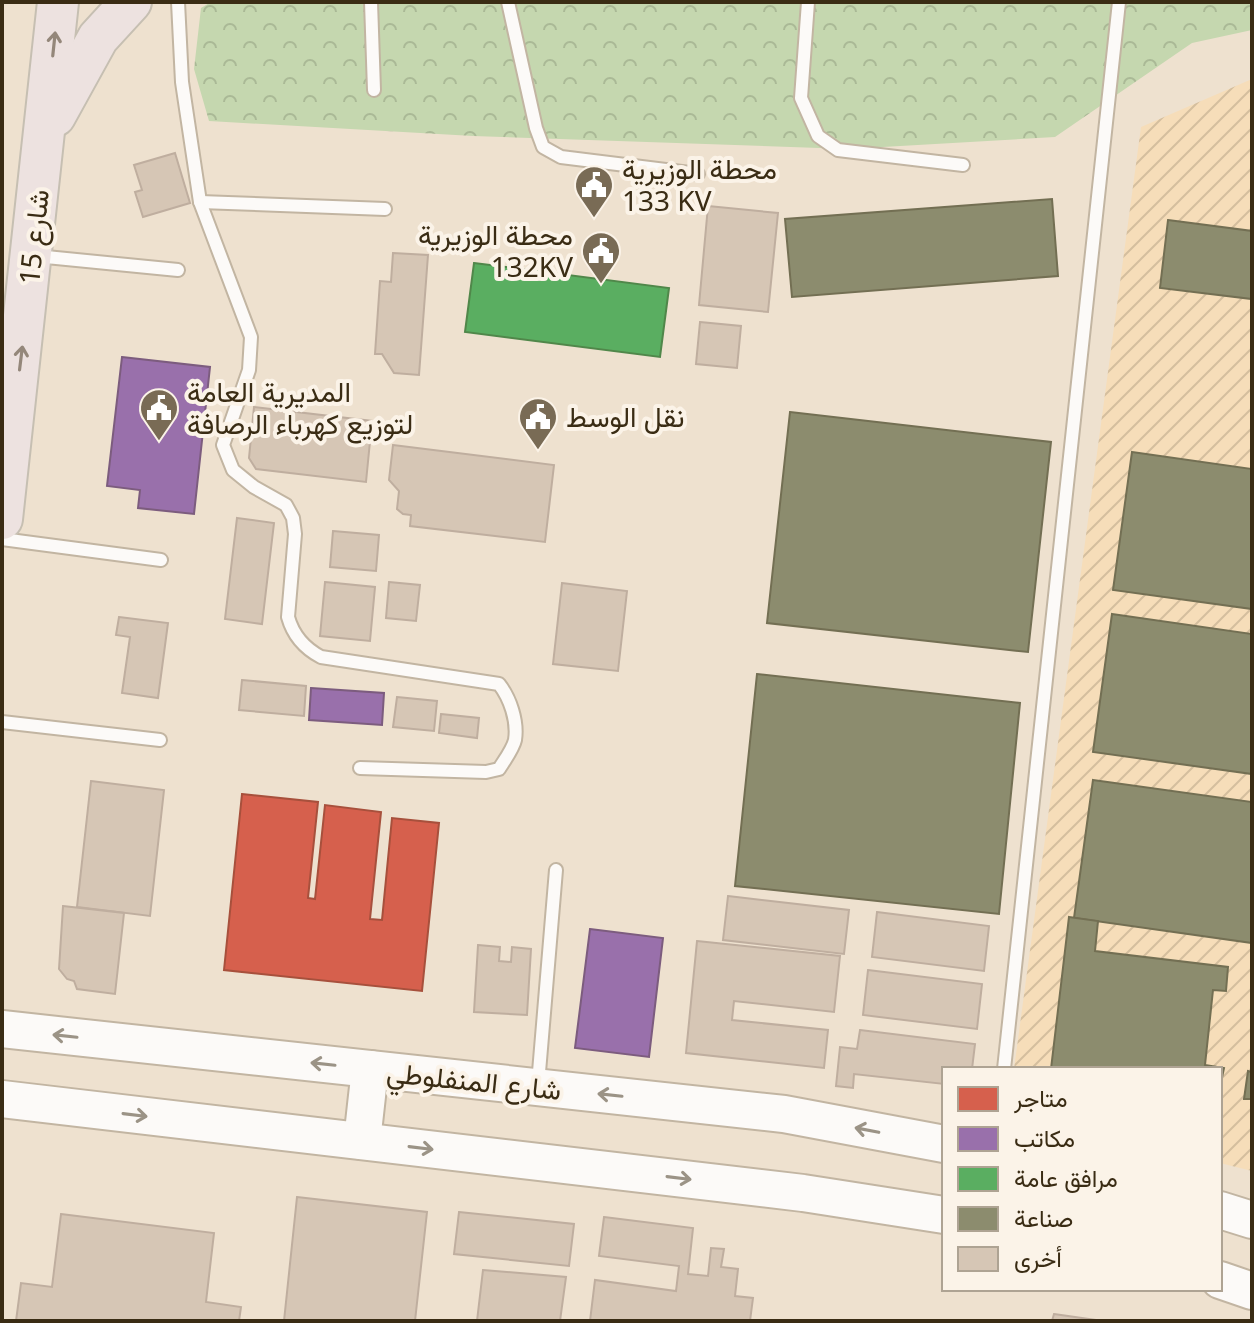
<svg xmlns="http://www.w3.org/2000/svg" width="1254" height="1323" font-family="'Noto Sans',Vazirmatn,sans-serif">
<defs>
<pattern id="industrial-furrows" width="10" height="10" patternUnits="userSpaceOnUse" patternTransform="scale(2)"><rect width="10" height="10" fill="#f6ddb9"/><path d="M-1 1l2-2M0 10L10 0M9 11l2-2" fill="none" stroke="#d4be9e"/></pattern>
<pattern id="park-crowns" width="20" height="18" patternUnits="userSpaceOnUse" patternTransform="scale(2)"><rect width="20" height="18" fill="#c5d7af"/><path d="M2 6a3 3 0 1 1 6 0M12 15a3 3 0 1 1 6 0" fill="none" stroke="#aab996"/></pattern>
</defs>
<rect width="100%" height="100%" fill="#eee1cf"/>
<!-- industrial -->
<path fill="url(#industrial-furrows)" d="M1252,79V1171L1220,1163V1069H1014L1141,127Z"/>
<!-- park -->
<path fill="url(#park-crowns)" d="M211,2H1252V30L1192,43L1055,137L848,149L473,136L209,121L194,69L201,8Z"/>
<!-- shops -->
<path fill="#d6604d" stroke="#a7503c" stroke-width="2" d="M242,794L318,802L308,898L315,899L325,805L381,812L370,919L382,920L392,818L439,823L422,991L224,970Z"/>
<!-- offices -->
<g fill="#9970ab" stroke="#7c5c7e" stroke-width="2">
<path d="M122,357L210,367L194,514L138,508L140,490L107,486Z"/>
<path d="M311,688L384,693L382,725L309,720Z"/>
<path d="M590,929L663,938L649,1057L575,1048Z"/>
</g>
<!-- public -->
<path fill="#5aae61" stroke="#50874a" stroke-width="2" d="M474,263L669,288L660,357L465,332Z"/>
<!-- industry -->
<g fill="#8c8c6e" stroke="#736f53" stroke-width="2">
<path d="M1052,199L1058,276L792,297L785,219Z"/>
<path d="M1168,220L1252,231V299L1160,288Z"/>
<path d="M790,412L1051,442L1028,652L767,623Z"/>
<path d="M1132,452L1252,469V609L1113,590Z"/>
<path d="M1112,614L1252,634V774L1093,752Z"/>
<path d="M757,674L1020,703L999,914L735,886Z"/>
<path d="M1093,780L1252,802V943L1074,918Z"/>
<path d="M1069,917L1098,921L1095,951L1228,967L1226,991L1213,990L1205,1065L1224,1068L1220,1087V1069H1051Z"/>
<path d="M1248,1071L1252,1072V1099H1244Z"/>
</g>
<!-- building -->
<g fill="#d6c6b5" stroke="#bfae9f" stroke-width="2">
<path d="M175,153L190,203L143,217L135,192L142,190L134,165Z"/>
<path d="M708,206L778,213L768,312L699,305Z"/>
<path d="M393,253L428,255L419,375L394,373L382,354H375L380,281L391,282Z"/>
<path d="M700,322L741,326L737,368L696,364Z"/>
<path d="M254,407L372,421L366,482L256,469L249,458Z"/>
<path d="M393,445L554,465L545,542L410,526L411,515L403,514L397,509L399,491L389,480Z"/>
<path d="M237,518L274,523L262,624L225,619Z"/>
<path d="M333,531L379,535L376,571L330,567Z"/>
<path d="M325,582L375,587L370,641L320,636Z"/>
<path d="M389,582L420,585L416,621L386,618Z"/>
<path d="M562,583L627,591L618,671L553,664Z"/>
<path d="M119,617L168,623L158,698L122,693L130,637L116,635Z"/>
<path d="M242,680L306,686L304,716L239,710Z"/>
<path d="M397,697L437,701L434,731L393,727Z"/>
<path d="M441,714L479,718L477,738L439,733Z"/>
<path d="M91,781L164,790L150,916L77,907Z"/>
<path d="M728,896L849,910L844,954L723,940Z"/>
<path d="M63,906L124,913L115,994L77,989L74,981L67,979L59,969Z"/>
<path d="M877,912L989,926L984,971L872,957Z"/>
<path d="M697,941L840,956L834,1012L734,1001L732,1020L828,1030L824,1068L686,1053Z"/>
<path d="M478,945L500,947L499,961L511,962L512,947L531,949L527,1015L474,1012Z"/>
<path d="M868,970L982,984L977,1029L863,1015Z"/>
<path d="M860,1030L975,1044L972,1069H944V1084L854,1074L853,1088L836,1086L840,1047L857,1049Z"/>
<path d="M297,1197L427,1212L415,1321H284Z"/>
<path d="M459,1212L574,1224L569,1266L454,1254Z"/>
<path d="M61,1214L214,1233L206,1302L241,1307L239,1321H16L21,1283L52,1287Z"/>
<path d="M604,1217L693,1228L688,1274L708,1276L711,1248L724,1249L721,1267L738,1269L735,1296L753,1298L750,1321H590L595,1280L676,1291L679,1266L599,1256Z"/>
<path d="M483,1270L566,1277L560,1321H477Z"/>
<path d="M1054,1314L1103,1321H1052Z"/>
</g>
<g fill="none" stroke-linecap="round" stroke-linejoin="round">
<!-- lane casing -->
<g stroke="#c2b5a2" stroke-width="16">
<g id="lane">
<path d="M178,2L182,82L200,202L251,337L249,370L223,445L233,470L254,487L286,505L293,518L295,534L288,617C293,635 304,648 321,657L499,684C510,698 518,721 515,740C513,749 504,761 499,769L486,772L360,768"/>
<path d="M371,2L374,90"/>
<path d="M508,2L536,128L543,147L561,157L698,174"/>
<path d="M808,2L801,98L818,136L838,150L963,165"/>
<path d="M200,202L385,209"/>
<path d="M36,256L178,270"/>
<path d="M2,539L161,560"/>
<path d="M2,722L160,740"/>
<path d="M1004,1069L1119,2"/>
<path d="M538,1084L556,870"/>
</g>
</g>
<!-- secondary casing -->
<g stroke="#c2b5a2" stroke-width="40">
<g id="secondary">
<path d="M2,1029L784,1114L944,1144"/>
<path d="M2,1099L803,1193L944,1215"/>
<path d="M362,1141L370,1069"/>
<path d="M1220,1210L1252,1220"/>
<path d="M1220,1280L1252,1291"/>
</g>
</g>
<!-- primary casing -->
<g stroke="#c6bfb2" stroke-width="44">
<g id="primary">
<path d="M55,116L98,38L131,2"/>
<path d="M2,519L58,2"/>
</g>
</g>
<!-- lane -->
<use href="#lane" stroke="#fcfaf8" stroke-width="12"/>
<!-- secondary -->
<use href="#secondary" stroke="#fcfaf8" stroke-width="36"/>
<!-- primary -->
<use href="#primary" stroke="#ede2e0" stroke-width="40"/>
</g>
<!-- one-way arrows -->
<defs><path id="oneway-shaft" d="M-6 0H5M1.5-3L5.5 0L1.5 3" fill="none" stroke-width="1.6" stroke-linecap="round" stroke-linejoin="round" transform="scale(2)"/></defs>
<g stroke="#94877a">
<use href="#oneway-shaft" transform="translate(54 44) rotate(-84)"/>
<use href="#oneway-shaft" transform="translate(21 358) rotate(-83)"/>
</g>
<g stroke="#9b9386">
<use href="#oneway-shaft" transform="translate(65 1036) rotate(-174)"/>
<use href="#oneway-shaft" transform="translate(323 1064) rotate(-174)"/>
<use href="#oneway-shaft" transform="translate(610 1095) rotate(-174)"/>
<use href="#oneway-shaft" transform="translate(135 1115) rotate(7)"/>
<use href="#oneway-shaft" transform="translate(867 1130) rotate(-169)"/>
<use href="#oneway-shaft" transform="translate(421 1148) rotate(7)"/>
<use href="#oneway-shaft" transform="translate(679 1178) rotate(7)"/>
</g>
<!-- icons -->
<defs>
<g id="civic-pin" transform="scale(2)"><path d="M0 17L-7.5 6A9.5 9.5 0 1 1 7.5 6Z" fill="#796b55" stroke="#fbf3e8"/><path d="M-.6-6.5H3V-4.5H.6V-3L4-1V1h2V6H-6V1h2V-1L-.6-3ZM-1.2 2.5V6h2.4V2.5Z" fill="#fff"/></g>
</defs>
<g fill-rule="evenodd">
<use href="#civic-pin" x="594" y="185"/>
<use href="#civic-pin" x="601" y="251"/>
<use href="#civic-pin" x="159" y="408"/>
<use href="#civic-pin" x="538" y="417"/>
</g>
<g text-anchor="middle" stroke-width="8" stroke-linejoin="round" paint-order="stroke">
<!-- poi labels -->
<g font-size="28" fill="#3a2c14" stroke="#fbf3e8" text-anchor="start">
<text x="622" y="179">محطة الوزيرية<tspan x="622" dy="32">133 KV</tspan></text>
<text x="573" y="245" text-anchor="end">محطة الوزيرية<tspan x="573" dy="32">132KV</tspan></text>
<text x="187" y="402">المديرية العامة<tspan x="187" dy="32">لتوزيع كهرباء الرصافة</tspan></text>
<text x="566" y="427">نقل الوسط</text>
</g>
<!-- street labels -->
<g font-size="28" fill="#3a2c14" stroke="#fbf3e8">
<text transform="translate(34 237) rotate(-84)" y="10">شارع 15</text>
<text transform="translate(474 1081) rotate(6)" y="10">شارع المنفلوطي</text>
</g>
</g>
<!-- border -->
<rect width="1254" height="1323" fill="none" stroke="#3a2c14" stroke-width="8"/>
<!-- legend -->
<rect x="942" y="1067" width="280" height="224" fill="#fbf3e8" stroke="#aea393" stroke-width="2"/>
<rect x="958" y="1087" width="40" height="24" fill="#d6604d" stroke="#aea393" stroke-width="2"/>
<text x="1014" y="1107" font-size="24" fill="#3a2c14">متاجر</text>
<rect x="958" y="1127" width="40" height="24" fill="#9970ab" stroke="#aea393" stroke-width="2"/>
<text x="1014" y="1147" font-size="24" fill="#3a2c14">مكاتب</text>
<rect x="958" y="1167" width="40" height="24" fill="#5aae61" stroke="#aea393" stroke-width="2"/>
<text x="1014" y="1187" font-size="24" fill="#3a2c14">مرافق عامة</text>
<rect x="958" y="1207" width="40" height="24" fill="#8c8c6e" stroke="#aea393" stroke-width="2"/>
<text x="1014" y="1227" font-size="24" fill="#3a2c14">صناعة</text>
<rect x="958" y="1247" width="40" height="24" fill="#d6c6b5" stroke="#aea393" stroke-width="2"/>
<text x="1014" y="1267" font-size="24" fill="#3a2c14">أخرى</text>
</svg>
